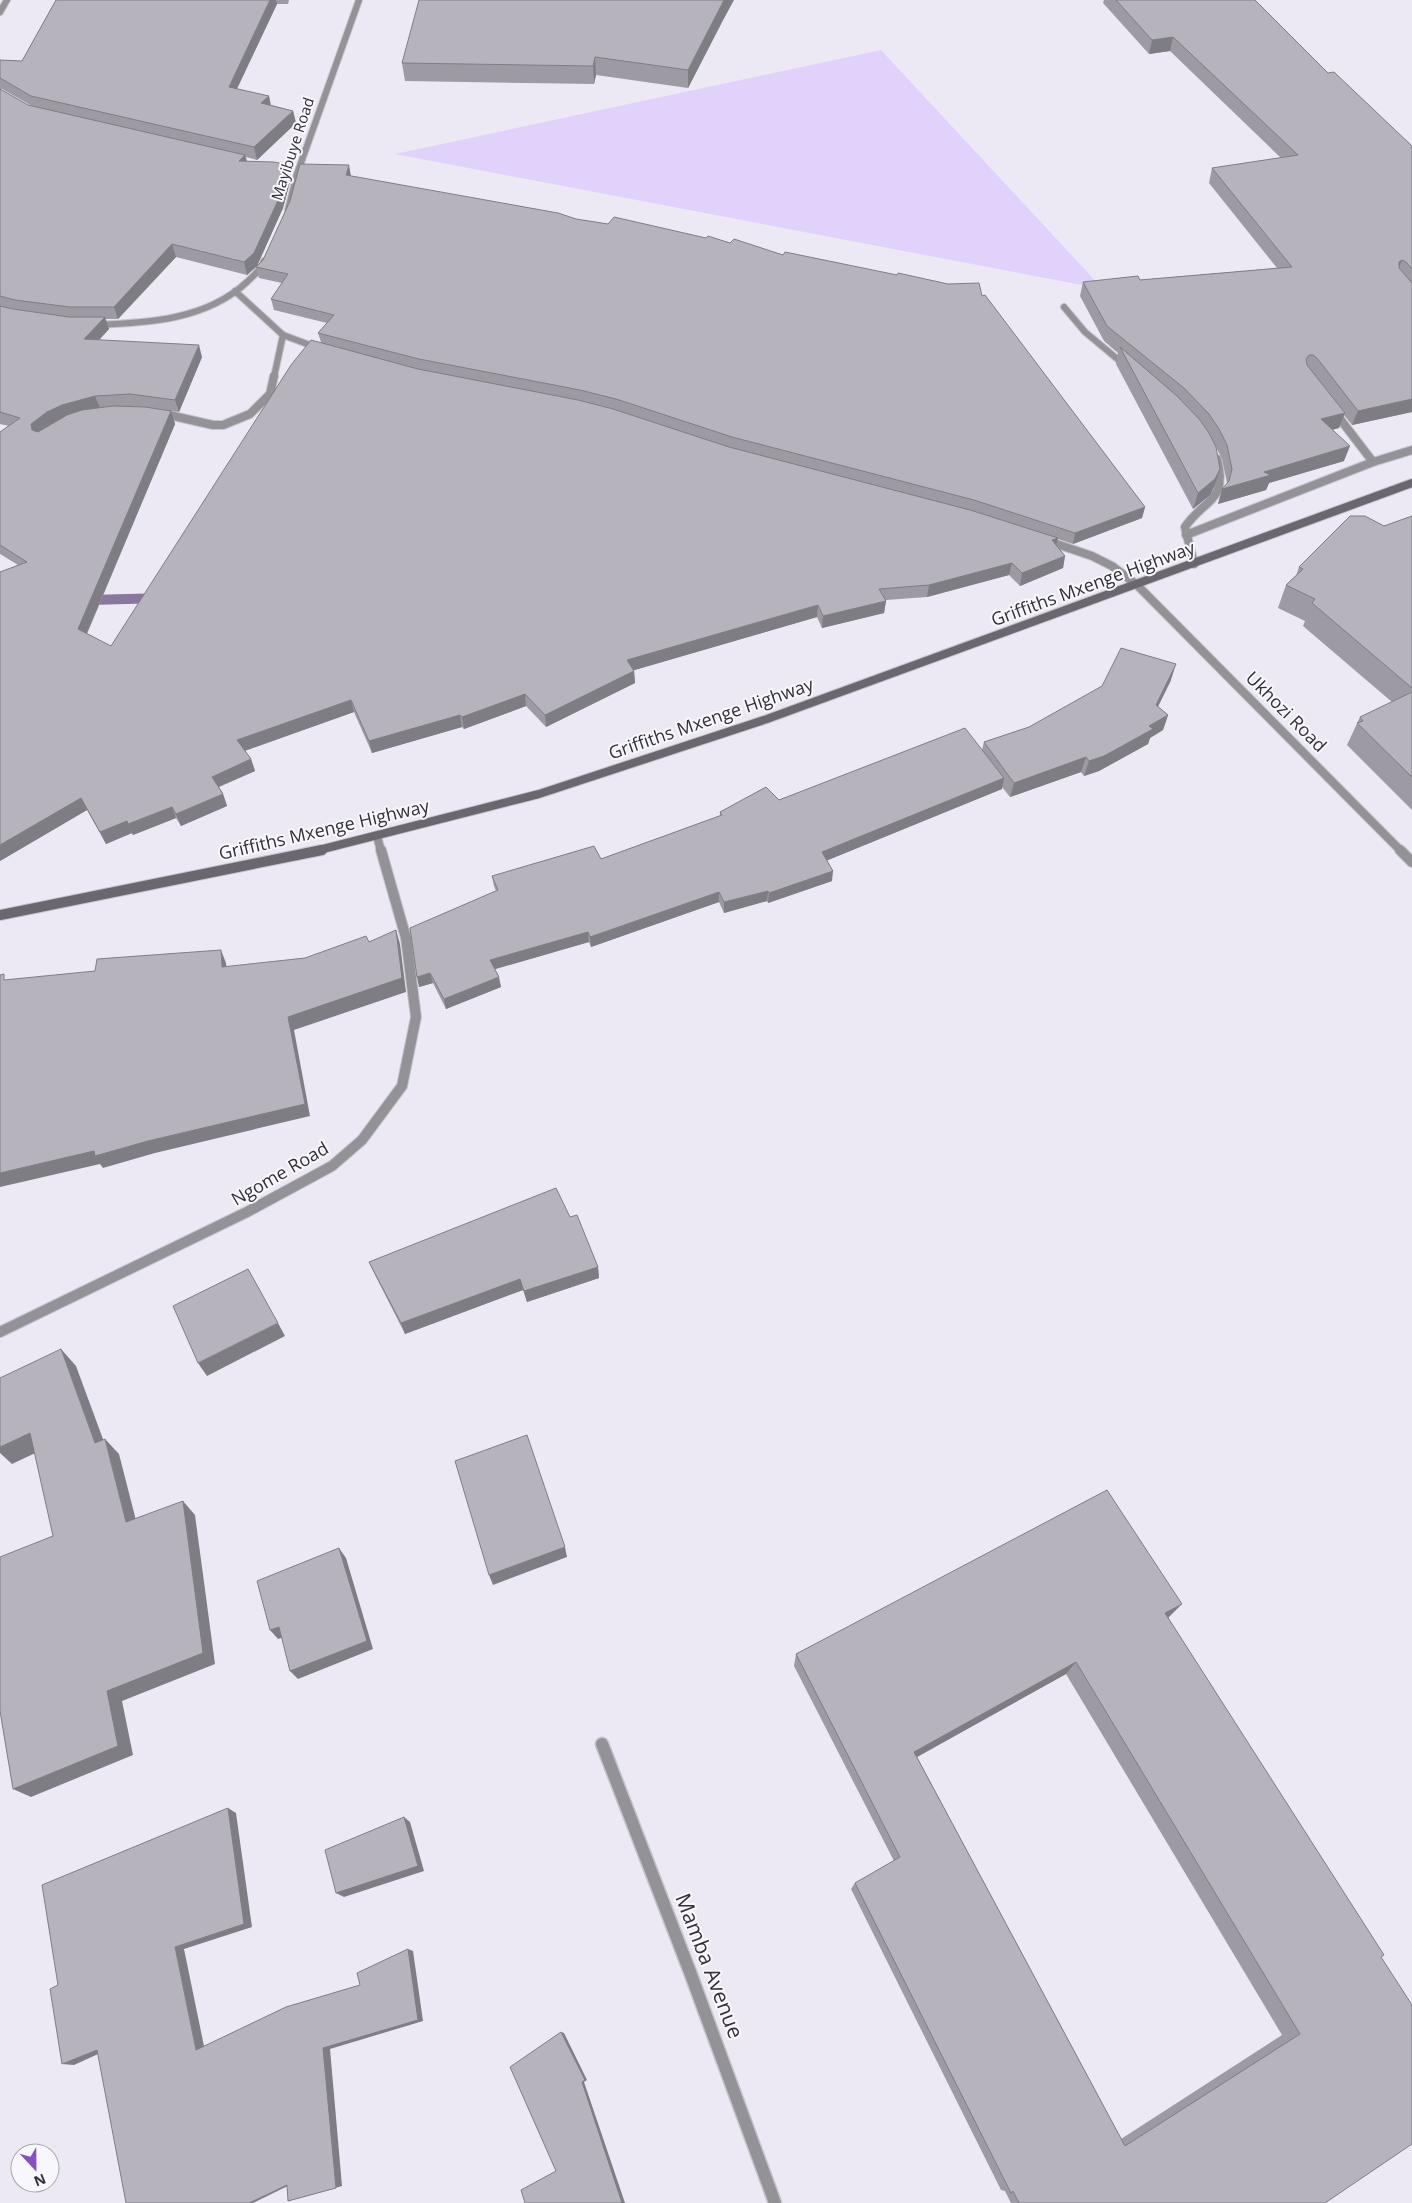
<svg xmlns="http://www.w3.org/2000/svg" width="1412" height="2203" font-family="'Open Sans',sans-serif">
<rect width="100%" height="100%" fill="#ede9f4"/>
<!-- green -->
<path fill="#e1d2fb" d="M881,50L1103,289L395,154Z"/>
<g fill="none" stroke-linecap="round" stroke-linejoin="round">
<!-- stream -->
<path fill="#8878a0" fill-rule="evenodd" d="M79,593L89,595L165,593L170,595L172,598L170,601L165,603L89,605L74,601L72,598L74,595Z"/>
<!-- lane-far1 casing -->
<g stroke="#c8c4ce" stroke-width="8">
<g id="lane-far1">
<path d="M1064,307L1085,332L1127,367"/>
<path d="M274,377L283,335"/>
</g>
</g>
<!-- lane casing -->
<g stroke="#c8c4ce" stroke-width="10">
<g id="lane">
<path d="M160,413L213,425H223L250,414L270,394L274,376"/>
<path d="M1373,462L1412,450"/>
<path d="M1186,535L1373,462L1334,411"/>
<path d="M1194,564L1185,527C1205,498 1228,502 1217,459"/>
</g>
</g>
<!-- street-far3 casing -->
<g stroke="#c8c4ce" stroke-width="8">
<g id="street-far3">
<path d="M0,12L7,0"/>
<path d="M288,210L297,174L359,0"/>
<path d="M235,291L283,335L318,348"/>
<path d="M94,325C148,323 206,320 247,282C254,275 261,270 264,261"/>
</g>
</g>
<!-- street-far2 casing -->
<g stroke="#c8c4ce" stroke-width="10">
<g id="street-far2">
<path d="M1045,540L1092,556L1112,566L1137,585L1401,851"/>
<path d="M377,836L381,851"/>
</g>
</g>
<!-- street-far1 casing -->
<g stroke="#c8c4ce" stroke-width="12">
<g id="street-far1">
<path d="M1400,850L1412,862"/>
<path d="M0,1332L247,1212L332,1166L362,1140L402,1086L416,1017L406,938L381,850"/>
</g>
</g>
<!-- street casing -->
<g stroke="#c8c4ce" stroke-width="15">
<path id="street" d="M602,1744L690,1972L775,2203"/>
</g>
<!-- secondary-far1 casing -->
<g stroke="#c8c4ce" stroke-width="10">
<path id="secondary-far1" d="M315,851L539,794L767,719L1412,483"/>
</g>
<!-- secondary casing -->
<g stroke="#c8c4ce" stroke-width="12">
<path id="secondary" d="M0,915L322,850"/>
</g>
<!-- lane-far1 -->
<use href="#lane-far1" stroke="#939296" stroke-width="6"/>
<!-- lane -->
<use href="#lane" stroke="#939296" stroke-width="8"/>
<!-- street-far3 -->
<use href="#street-far3" stroke="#939296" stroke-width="6"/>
<!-- street-far2 -->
<use href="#street-far2" stroke="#939296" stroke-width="8"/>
<!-- street-far1 -->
<use href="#street-far1" stroke="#939296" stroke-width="10"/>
<!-- street -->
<use href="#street" stroke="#939296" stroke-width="12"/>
<!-- secondary-far1 -->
<use href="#secondary-far1" stroke="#6a676e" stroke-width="8"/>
<!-- secondary -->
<use href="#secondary" stroke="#6a676e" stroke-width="10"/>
</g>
<!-- wall -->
<g fill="#9d9aa3" fill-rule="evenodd">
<path d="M56,0H289L288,4H277L237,89L269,96L271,105L293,111L296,123L257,160L246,157L247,161L288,165L291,178L283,208L257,266L350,176L576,219L730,243L783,255L982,296L1145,507L1142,518L1073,544L1058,539L1056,545L1065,556L1063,568L1020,586L1009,575L927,597L886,600L884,613L822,628L817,617L634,670L635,683L546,727L526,706L464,729L462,727L372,753L354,712L245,751L251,759L255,771L219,787L223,794L227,806L181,826L176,818L133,835L132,833L106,844L87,810L0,861V572L18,565L0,554V432L9,426L0,424V60L22,61ZM0,89H2L32,106L28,105ZM176,257L247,275L256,267L259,278L282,283L271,299L274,310L327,323L318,333L321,342L111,646L87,634L175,424L171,411L179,412L202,357L99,340L109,329L105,319H118Z"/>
<path d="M1104,0H1255L1328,73L1412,146V412L1352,425L1344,415L1339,428L1332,430L1344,461L1269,483L1266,490L1218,504L1227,483L1222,459L1213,441L1220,469L1215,485L1210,495L1193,509L1116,364L1118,353L1104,341L1080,296L1083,282L1140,280L1277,268L1209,183L1212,168L1281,158L1170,51L1149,54L1103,3Z"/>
<path d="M721,24L688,88L596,75L594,84L405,81L402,63Z"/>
<path d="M1412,516V810L1347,745L1360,717L1392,702L1303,626L1305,621L1278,608L1286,585L1296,576L1299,567L1384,526Z"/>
<path d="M1171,680L1158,707L1168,715L1163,730L1150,738L1148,744L1099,771L1084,776L1081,772L1010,797L1002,787V789L827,860L832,881L768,903L767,901L724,913L719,902L591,947L589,942L495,969L501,987L446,1009L433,983L419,987L496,891L494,886L492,876L601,859L720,816V812L779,800L982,750L984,742Z"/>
<path d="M570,1217L598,1267L599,1278L527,1302L523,1290L405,1334L374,1273L369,1262Z"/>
<path d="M1169,1617L1168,1618L1381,1957L1325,2203H1011L1005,2191L1001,2190L851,1889L855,1883L894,1861L794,1666L796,1654ZM1066,1674L1282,2035L1121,2139L917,1757Z"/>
</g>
<!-- shaded-wall -->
<g fill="#7f7d84">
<path d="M270,0H276L277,4L232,99L229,87Z"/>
<path d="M724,0H734L721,24L688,88V70Z"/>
<path d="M1173,37L1170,51L1149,54L1152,40Z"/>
<path d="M595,57L596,75L594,84L593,66Z"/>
<path d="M269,96L271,109L261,103Z"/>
<path d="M293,111L296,123L257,160L254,147Z"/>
<path d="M245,155L248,168L239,161Z"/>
<path d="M288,165L291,178L283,208L257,266L247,275L244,262Z"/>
<path d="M349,165L351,176L346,175Z"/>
<path d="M172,244L176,257L118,319L114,307Z"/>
<path d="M1402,260L1396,275L1399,262Z"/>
<path d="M105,317L109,329L88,352L84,339Z"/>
<path d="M199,345L202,357L179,412L175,400Z"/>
<path d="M95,396L100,408L36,437L32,430L31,424L47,412L62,405Z"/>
<path d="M1412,399V412L1352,425L1358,411Z"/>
<path d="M171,411L175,424L83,642L78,629Z"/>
<path d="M1345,413L1339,428L1315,434L1321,419Z"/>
<path d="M1350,446L1344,461L1269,483L1266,490L1218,504L1222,489L1264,472Z"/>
<path d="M1220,469L1215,485L1210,495L1193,509L1198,493Z"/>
<path d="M1145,507L1142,518L1073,544L1075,533Z"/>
<path d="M1058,538L1055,550L1052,540Z"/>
<path d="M1065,556L1063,568L1020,586L1022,573Z"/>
<path d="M1012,563L1009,575L927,597L929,585Z"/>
<path d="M886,601L884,613L822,628L823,616Z"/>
<path d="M818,605L817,617L628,672L627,660Z"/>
<path d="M1176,664L1171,680L1151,720L1156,705Z"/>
<path d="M634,671L635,683L546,727L545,715Z"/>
<path d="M525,694L526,706L464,729L462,717Z"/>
<path d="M351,700L354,712L241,752L237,740Z"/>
<path d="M460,715L462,727L372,753L369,741Z"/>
<path d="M1168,715L1163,730L1150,738L1148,744L1099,771L1084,776L1089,761Z"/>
<path d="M1086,757L1081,772L1010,797L1014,783Z"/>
<path d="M251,759L255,771L216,788L212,777Z"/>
<path d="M1004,778L1002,789L821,863L822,852Z"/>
<path d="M223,794L227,806L181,826L176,814Z"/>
<path d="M81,798L87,810L0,861V845Z"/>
<path d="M172,807L176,818L133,835L128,824Z"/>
<path d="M127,821L132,833L106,844L100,832Z"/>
<path d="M833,871L832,881L768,903L769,893Z"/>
<path d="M768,891L767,901L724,913V902Z"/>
<path d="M719,892V902L591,947L590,937Z"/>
<path d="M396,930L400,944L406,992L294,1030L310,1116L155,1153L103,1168L100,1164L0,1187V1173L288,1017Z"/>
<path d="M588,932L589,942L492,970L490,960Z"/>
<path d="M221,950L226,963L228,980L222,967Z"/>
<path d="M430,973L433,983L419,987L417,977Z"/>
<path d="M499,977L501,987L446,1009L444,999Z"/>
<path d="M598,1267L599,1278L527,1302L524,1291Z"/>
<path d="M520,1279L523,1290L405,1334L401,1323Z"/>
<path d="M278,1323L285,1336L207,1376L198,1363Z"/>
<path d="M61,1349L76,1366L110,1458L95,1443Z"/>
<path d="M30,1433L46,1448L12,1464L0,1453V1447Z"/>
<path d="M105,1439L119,1454L140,1536L126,1522Z"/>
<path d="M183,1501L195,1515L215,1664L122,1701L133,1755L31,1797L13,1789L107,1691Z"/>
<path d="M565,1547L567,1557L493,1585L489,1575Z"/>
<path d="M339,1548L346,1558L373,1649L298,1679L290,1671Z"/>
<path d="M1182,1604L1169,1617L1153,1626L1165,1613Z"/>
<path d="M279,1627L287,1636L278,1639L270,1630Z"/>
<path d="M1076,1662L1066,1674L908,1762L914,1752Z"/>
<path d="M228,1808L236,1813L252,1927L184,1949L205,2051L196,2050L175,1947Z"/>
<path d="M404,1817L410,1822L424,1871L344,1897L336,1893Z"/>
<path d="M408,1949L413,1951L423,2021L330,2049L342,2186L288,2201L323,2048Z"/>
<path d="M561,2032L564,2033L587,2080L584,2082L625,2203H622Z"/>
<path d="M97,2050H107L74,2065L62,2064Z"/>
<path d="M294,2183L253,2203H249L287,2185Z"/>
</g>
<!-- building -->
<g fill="#b6b3bd" stroke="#7f7d84" fill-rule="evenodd">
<path d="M56,0H270L229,87L269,96L261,103L293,111L254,147L31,96L0,78V60L22,61Z"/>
<path d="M419,0H724L688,70L595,57L593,66L402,63Z"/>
<path d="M1116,0H1255L1328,73L1334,72L1412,146V269L1406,262L1402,260L1399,262V268L1412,283V399L1358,411L1317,358L1313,355H1309L1306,359L1307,365L1345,413L1321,419L1350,446L1264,472L1271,475L1222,489L1229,481L1232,469L1227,445L1219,429L1209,414L1184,388L1107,326L1083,282L1138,276L1140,280L1292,267L1212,168L1298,155L1173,37L1152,40Z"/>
<path d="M0,89L28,105L245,155L239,161L274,162L288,165L280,196L254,253L244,262L172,244L114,307H70L15,300L0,296Z"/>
<path d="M300,164L349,165L346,175L558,213L576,219L608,224L614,217L706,238L708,236L730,243L734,239L783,255L785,252L897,275L898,273L948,284L979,283L982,296L985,295L1145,507L1075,533L974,500L732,437L616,399L580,390L419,359L318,333L334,315L271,299L288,274L256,267L263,260L290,201Z"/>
<path d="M0,306L13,309L69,317H105L84,339L199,345L175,400L130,394L95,396L62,405L47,412L31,424L32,430L38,432L67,415L82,410L113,406L145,407L171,411L78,629L111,646L291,365L311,340L418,369L578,400L613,409L729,447L970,510L1058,538L1052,540L1065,556L1022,573L1012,563L929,585L879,589L886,601L823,616L818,605L627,660L634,671L545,715L525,694L462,717L460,715L369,741L351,700L237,740L251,759L212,777L223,794L176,814L172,807L128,824L127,821L100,832L81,798L0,845V572L27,562L0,545V432L20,418L0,412Z"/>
<path d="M1120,347L1177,396L1200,420L1209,433L1216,447L1220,469L1215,479L1198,493Z"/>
<path d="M1350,516H1365L1384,526L1412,516V688L1312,603L1315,599L1286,585L1303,569L1299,567Z"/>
<path d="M1121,648L1176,664L1156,705L1168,715L1149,726L1153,729L1104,756L1089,761L1086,757L1014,783L984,742L1029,727L1102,686Z"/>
<path d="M1412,692V777L1357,723L1363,721L1360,717Z"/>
<path d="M965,728L1004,778L822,852L833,871L769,893L768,891L724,902L719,892L590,937L588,932L490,960L499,977L444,999L430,973L417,977L410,928L498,890L492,876L594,846L601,859L722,815L720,812L766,787L779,800Z"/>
<path d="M396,930L402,978L288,1017L305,1104L148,1141L95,1156L94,1151L0,1173V975L4,974V980L95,971L97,959L221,950L222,967L305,958L366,936L369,942Z"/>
<path d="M556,1188L570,1217L577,1215L598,1267L524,1291L520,1279L401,1323L369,1262Z"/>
<path d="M248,1269L278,1323L198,1363L173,1306Z"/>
<path d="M61,1349L95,1443L105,1439L126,1522L183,1501L203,1653L107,1691L118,1746L13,1789L0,1711V1557L53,1536L30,1433L0,1447V1378Z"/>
<path d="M527,1435L565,1547L489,1575L455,1461Z"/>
<path d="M1107,1490L1182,1604L1165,1613L1384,1955L1381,1957L1412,2005V2144L1325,2203H1019L1013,2191L1011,2193L855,1883L900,1857L796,1654ZM1076,1662L1300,2034L1125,2146L914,1752Z"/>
<path d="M339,1548L367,1641L290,1671L279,1627L270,1630L257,1581Z"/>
<path d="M228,1808L244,1924L175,1947L196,2050L286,2007L360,1985L357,1973L408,1949L418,2020L323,2048L336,2188L288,2201L287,2185L249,2203H126L97,2050L62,2064L50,1989L58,1985L42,1885Z"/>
<path d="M404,1817L418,1866L336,1893L325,1850Z"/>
<path d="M561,2032L585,2080L582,2082L622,2203H525L521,2190L556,2171L510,2067Z"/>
</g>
<g text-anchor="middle" stroke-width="4" stroke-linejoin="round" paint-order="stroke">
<!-- far-street labels -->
<g font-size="15" fill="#333135" stroke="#f9f7fe">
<text transform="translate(293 149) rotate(-72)" y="5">Mayibuye Road</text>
</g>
<!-- street labels -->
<g font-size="18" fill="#333135" stroke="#f9f7fe">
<text transform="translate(1093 584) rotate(-20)" y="6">Griffiths Mxenge Highway</text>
<text transform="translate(1286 712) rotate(45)" y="6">Ukhozi Road</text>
<text transform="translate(711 719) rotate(-19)" y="6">Griffiths Mxenge Highway</text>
<text transform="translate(324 830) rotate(-13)" y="6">Griffiths Mxenge Highway</text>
<text transform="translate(280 1174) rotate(-30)" y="6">Ngome Road</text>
</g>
<!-- near-street labels -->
<g font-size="21" fill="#333135" stroke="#f9f7fe">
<text transform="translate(709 1966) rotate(69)" y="7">Mamba Avenue</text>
</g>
</g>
<!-- north arrow -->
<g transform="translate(35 2168) rotate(158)"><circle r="24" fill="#f9f7fe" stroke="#aaa8ae"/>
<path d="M0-4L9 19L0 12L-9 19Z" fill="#854fc6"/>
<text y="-8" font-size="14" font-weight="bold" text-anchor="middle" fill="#333135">N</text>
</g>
</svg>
